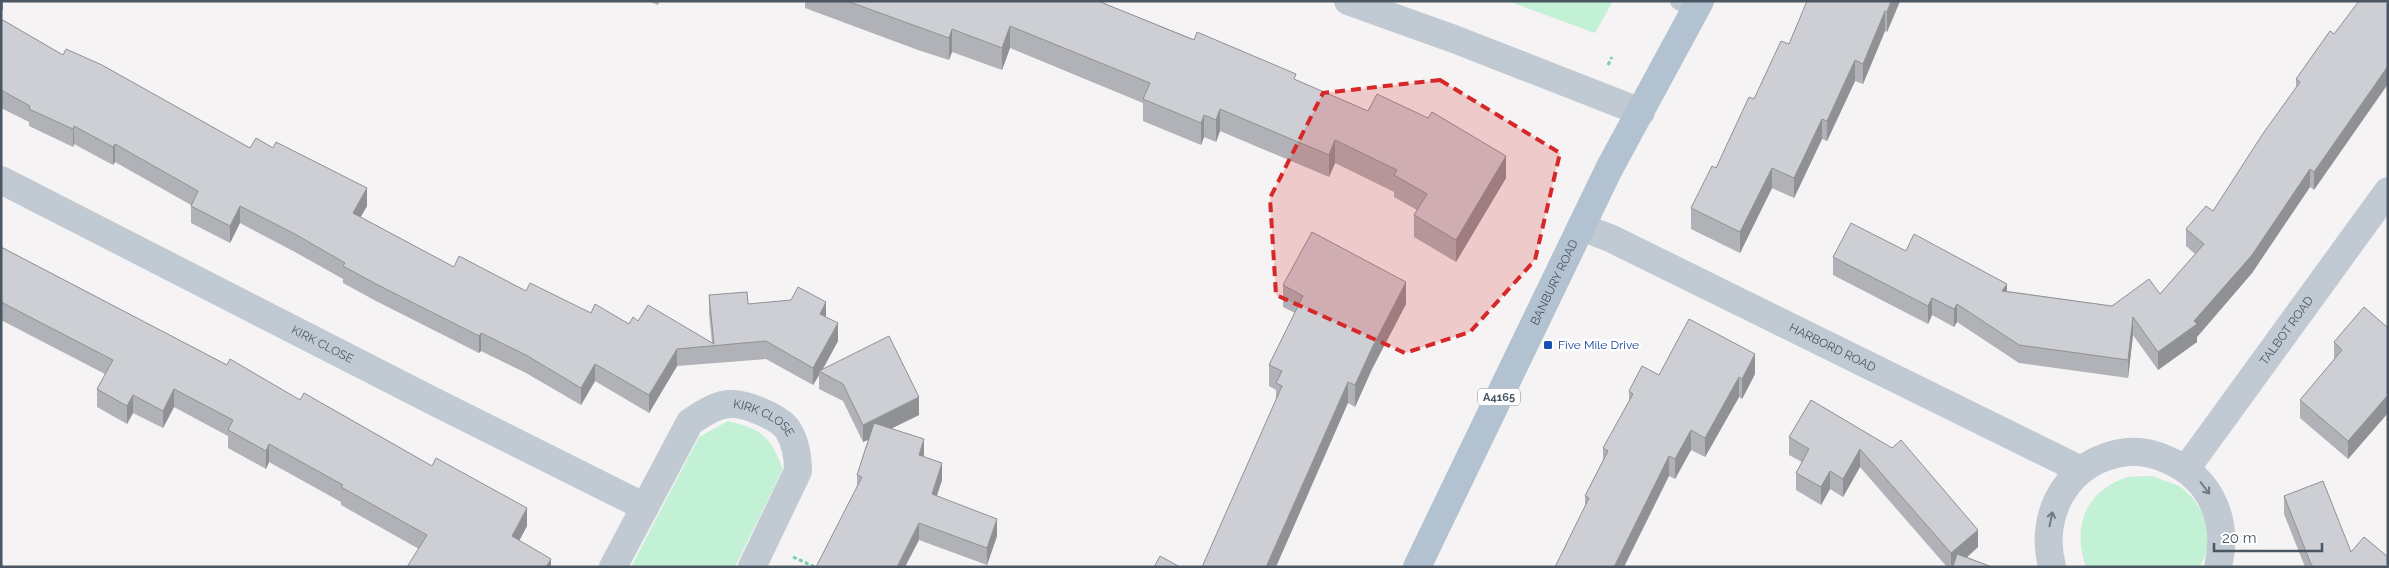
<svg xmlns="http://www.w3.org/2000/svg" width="2389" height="568" font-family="Raleway,sans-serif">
<rect width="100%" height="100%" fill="#f5f3f3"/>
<!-- green -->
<g fill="#c3f1d5">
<path d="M1508,1H1613L1595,33Z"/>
<path d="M728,421C763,430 769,435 783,469L735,567H631L699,437Z"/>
<path d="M2153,476C2162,481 2174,482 2182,488C2199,501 2213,527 2207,549C2206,555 2202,561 2200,567H2086C2073,529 2083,495 2122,479C2130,475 2144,477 2153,476Z"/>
</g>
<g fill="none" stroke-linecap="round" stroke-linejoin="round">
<!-- path -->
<g stroke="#7ad0a6" stroke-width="3" stroke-dasharray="4 2.5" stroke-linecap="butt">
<path d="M1608,65L1612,57"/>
<path d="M793,557L815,567"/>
</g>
<!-- lane -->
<path stroke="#c1cad2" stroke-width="18" d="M1679,1L1695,10"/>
<!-- street -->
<g stroke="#c1cad2" stroke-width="28">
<path d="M1348,1L1454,39L1641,112"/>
<path id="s1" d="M1,180L431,400L645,507"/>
<path id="s2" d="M1581,227L1610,238L2081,470"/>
<path id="s3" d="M2186,469L2388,191"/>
<path id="s4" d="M613,567L690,422C703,414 717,403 733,404C747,404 781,418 788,430C796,443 798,456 798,471L752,567"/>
<path d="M2052,567C2038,512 2069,459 2127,452C2141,451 2155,454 2168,460C2212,479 2229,522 2218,567"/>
</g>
<!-- primary -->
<path stroke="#b3c2d1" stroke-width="28" id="s5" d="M1417,567L1609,169L1700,1"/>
</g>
<!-- wall -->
<g fill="#b0b2b7">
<path d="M648,1H660L658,5Z"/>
<path d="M805,1H1098L1296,80L1506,178L1456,262L1414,237V215L1417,210L1394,197V192L1335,163L1329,177L1220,131L1216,142L1204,137L1201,145L1143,121V103L1010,48L1002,70L952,52L949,60L918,50L805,8Z"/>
<path d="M1900,1L1887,32L1885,31L1863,84L1855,81L1827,141L1822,139L1794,198L1772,188L1740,253L1691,229V208L1716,168L1754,99L1789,44Z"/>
<path d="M1,19L63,55L367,206L360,217L454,267L591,313L629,324L638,321L712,343L709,313V295L748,304L826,317L838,341L823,369L919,415L891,429L923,457L942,480L936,496L997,536L987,565L919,540L857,487V475L868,440L863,442L843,401L819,389V375L813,385L766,359L677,366L649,413L595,381L581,405L526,373L481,351L479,353L376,301L343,283V279L295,252L240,223L230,243L191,223V205L115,162L113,165L74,144L73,147L29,126V122L1,108Z"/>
<path d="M2330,31L2314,190L2310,187L2252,273L2197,337V342L2158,370L2133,335L2128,378L2019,363L1957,322L1954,327L1932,315L1928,324L1833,275V257L1906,251L2007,291L2112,306L2160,294L2195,254L2186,246V229L2213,211L2296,88V79Z"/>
<path d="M1,247L227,365L300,400L527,526L519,541L551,567L419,549L341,505V502L269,462L266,469L228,448V436L174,407L163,428L133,413L127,424L97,407V389L105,374L1,320Z"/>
<path d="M1283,285L1406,304L1372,369L1355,407L1348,403L1276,399V390L1269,386V365L1295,313L1283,307Z"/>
<path d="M2388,328V413L2348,459L2300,418V400L2334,360V342Z"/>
<path d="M1755,374L1742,399L1739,397L1705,457L1691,450L1675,479L1669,476L1585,505V496L1603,460V448L1629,402V391L1659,375Z"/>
<path d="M1811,400L1978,547L1967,557L1992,567H1947L1860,467L1843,497L1830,489L1821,505L1796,490V473L1802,462L1789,455V437Z"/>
<path d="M2284,496L2351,552L2388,567H2305L2284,514Z"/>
</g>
<!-- shaded-wall -->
<g fill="#909195">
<path d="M1,1H3V9L1,13Z"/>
<path d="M1891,1H1900L1887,32V12Z"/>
<path d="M1885,11V31L1863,84V64Z"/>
<path d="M1010,26V48L1002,70V48Z"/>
<path d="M952,29V52L949,60V38Z"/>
<path d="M1855,60V81L1827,141V121Z"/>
<path d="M2388,66V84L2314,190V172Z"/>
<path d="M1220,109V131L1216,142V120Z"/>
<path d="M1204,115V137L1201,145V123Z"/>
<path d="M1822,119V139L1794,198V178Z"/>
<path d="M74,126V144L73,147V129Z"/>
<path d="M1335,140V163L1329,177V155Z"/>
<path d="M115,144V162L113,165V147Z"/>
<path d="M1506,156V178L1456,262V240Z"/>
<path d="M1772,168V188L1740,253V232Z"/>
<path d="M2310,169V187L2252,273L2197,337V342L2158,370V352Z"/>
<path d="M367,188V206L353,231V213Z"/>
<path d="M240,206V223L230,243V226Z"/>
<path d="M1406,282V304L1372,369L1355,407V385L1372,348Z"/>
<path d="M2007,284V302L2002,291Z"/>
<path d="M1932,298V315L1928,324V306Z"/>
<path d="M826,302V320L820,314Z"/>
<path d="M1957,304V322L1954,327V309Z"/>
<path d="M2133,317V335L2128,378V360Z"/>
<path d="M838,323V341L821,372L819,371V375L813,385V368Z"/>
<path d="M481,333V351L479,353V336Z"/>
<path d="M677,349V366L649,413V395Z"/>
<path d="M1755,354V374L1742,399V379Z"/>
<path d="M595,364V381L581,405V388Z"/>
<path d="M1739,377V397L1705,457V438Z"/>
<path d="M1348,382V403L1276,567H1266Z"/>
<path d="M174,389V407L163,428V411Z"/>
<path d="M133,395V413L127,424V406Z"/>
<path d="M2388,395V413L2348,459V441Z"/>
<path d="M919,397V415L863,442V425Z"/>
<path d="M1691,430V450L1675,479V459Z"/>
<path d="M924,439V456L919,472V455Z"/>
<path d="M269,444V462L266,469V451Z"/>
<path d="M1860,449V467L1843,497V479Z"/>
<path d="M1669,456V476L1624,567H1614Z"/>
<path d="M942,463V480L932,511V494Z"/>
<path d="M1830,471V489L1821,505V487Z"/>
<path d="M527,508V526L512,554V536Z"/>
<path d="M997,519V536L987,565V548Z"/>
<path d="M919,523V540L905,567H897Z"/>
<path d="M1978,530V547L1956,567H1951V553Z"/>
<path d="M551,559V567H546Z"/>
</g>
<!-- building -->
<g fill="#cdcfd5" stroke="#909195">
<path d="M847,1H1098L1194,40L1197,32L1296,74L1294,79L1368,111L1377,94L1428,118L1432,112L1506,156L1456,240L1414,215L1427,194L1394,175L1397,170L1335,140L1329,155L1220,109L1216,120L1204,115L1201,123L1143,99L1150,83L1010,26L1002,48L952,29L949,38Z"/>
<path d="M1807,1H1891L1887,12L1885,11L1863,64L1855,60L1827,121L1822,119L1794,178L1772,168L1740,232L1691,208L1712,166L1716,168L1749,97L1754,99L1781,41L1789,44Z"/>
<path d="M2359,1H2388V66L2314,172L2310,169L2252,255L2194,321L2197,324L2158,352L2133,317L2128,360L2019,345L1957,304L1954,309L1932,298L1928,306L1833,257L1851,223L1906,251L1914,234L2007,284L2002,291L2112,306L2149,279L2160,294L2204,244L2186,229L2206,206L2213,211L2262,135L2300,82L2296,79L2330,31L2334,34Z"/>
<path d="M1,19L63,55L66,49L102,65L250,148L256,138L273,148L276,142L367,188L353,213L454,267L459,256L526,291L530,283L591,313L595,304L629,324L633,317L638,321L648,305L714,344L709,295L747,292L748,304L791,300L798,287L826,302L820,314L838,323L813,368L766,341L677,349L649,395L595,364L581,388L526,355L481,333L479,336L376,284L343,266L345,263L295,234L240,206L230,226L191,206L198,191L115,144L113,147L74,126L73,129L29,109L30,106L1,90Z"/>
<path d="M1312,232L1406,282L1372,348L1355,385L1348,382L1266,567H1202L1282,386L1276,383L1282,371L1269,365L1303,296L1283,285Z"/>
<path d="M1,247L227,365L230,359L300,400L304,393L432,466L436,458L527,508L512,536L551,559L546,567H407L427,535L341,487L343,485L269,444L266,451L228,430L233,420L174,389L163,411L133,395L127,406L97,389L113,360L1,302Z"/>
<path d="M2364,307L2388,328V395L2348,441L2300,400L2342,350L2334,342Z"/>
<path d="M1689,319L1755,354L1742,379L1739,377L1705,438L1691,430L1675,459L1669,456L1614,567H1555L1589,498L1585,496L1608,451L1603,448L1633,394L1629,391L1642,366L1659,375Z"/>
<path d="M889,336L919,397L863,425L843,384L819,371Z"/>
<path d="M1811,400L1892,448L1901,440L1978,530L1951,553L1860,449L1843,479L1830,471L1821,487L1796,473L1809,449L1789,437Z"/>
<path d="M874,423L924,439L919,455L942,463L932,494L997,519L987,548L919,523L897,567H816L862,477L857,475Z"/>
<path d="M2323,481L2351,552L2364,537L2388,557V567H2314L2311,564L2284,496Z"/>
<path d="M1957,554L1992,567H1953Z"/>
<path d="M1160,556L1180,567H1154Z"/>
</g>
<!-- one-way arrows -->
<defs><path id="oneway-shaft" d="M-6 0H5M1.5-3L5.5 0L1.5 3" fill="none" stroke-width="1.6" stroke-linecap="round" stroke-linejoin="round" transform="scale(1.25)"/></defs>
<g stroke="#6e7983">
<use href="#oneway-shaft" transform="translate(2205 488) rotate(53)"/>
<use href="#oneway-shaft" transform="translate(2051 519) rotate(-78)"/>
</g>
<!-- marked area -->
<path fill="#d62828" fill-opacity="0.2" stroke="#d62828" stroke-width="4" stroke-dasharray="10 6" stroke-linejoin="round" d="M1440,80L1560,153L1535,260L1470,332L1405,353L1276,295L1270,198L1323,93Z"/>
<!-- markers -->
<rect fill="#1a4fb4" stroke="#fff" stroke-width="2" x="1543" y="340" width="10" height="10" rx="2.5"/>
<g text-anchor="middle" stroke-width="5" stroke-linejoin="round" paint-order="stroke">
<!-- shield labels -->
<rect fill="#fff" stroke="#808990" stroke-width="1" x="1478" y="388.5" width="42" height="17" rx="4"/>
<g font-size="11" font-weight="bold" fill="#4a5661">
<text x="1499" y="401">A4165</text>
</g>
<!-- street labels -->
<g font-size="12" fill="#4a5661" stroke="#fff">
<text dy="4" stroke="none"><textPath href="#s5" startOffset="316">BANBURY ROAD</textPath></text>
<text dy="4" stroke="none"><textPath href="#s3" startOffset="171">TALBOT ROAD</textPath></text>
<text dy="4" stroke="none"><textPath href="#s1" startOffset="361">KIRK CLOSE</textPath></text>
<text dy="4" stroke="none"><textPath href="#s2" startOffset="279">HARBORD ROAD</textPath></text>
<text dy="4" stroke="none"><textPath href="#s4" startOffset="246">KIRK CLOSE</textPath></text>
</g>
<!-- transit labels -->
<g font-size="12" fill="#164399" stroke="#fff" text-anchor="start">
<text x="1558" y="349">Five Mile Drive</text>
</g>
</g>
<!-- border -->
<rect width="2389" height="568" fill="none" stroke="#4a5661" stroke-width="5"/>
<!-- scale -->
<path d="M2214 543v8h108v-8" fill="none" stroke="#4a5661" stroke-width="2.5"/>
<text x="2222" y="543" font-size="15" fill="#4a5661" stroke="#ffffff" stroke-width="4" paint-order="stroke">20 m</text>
</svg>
